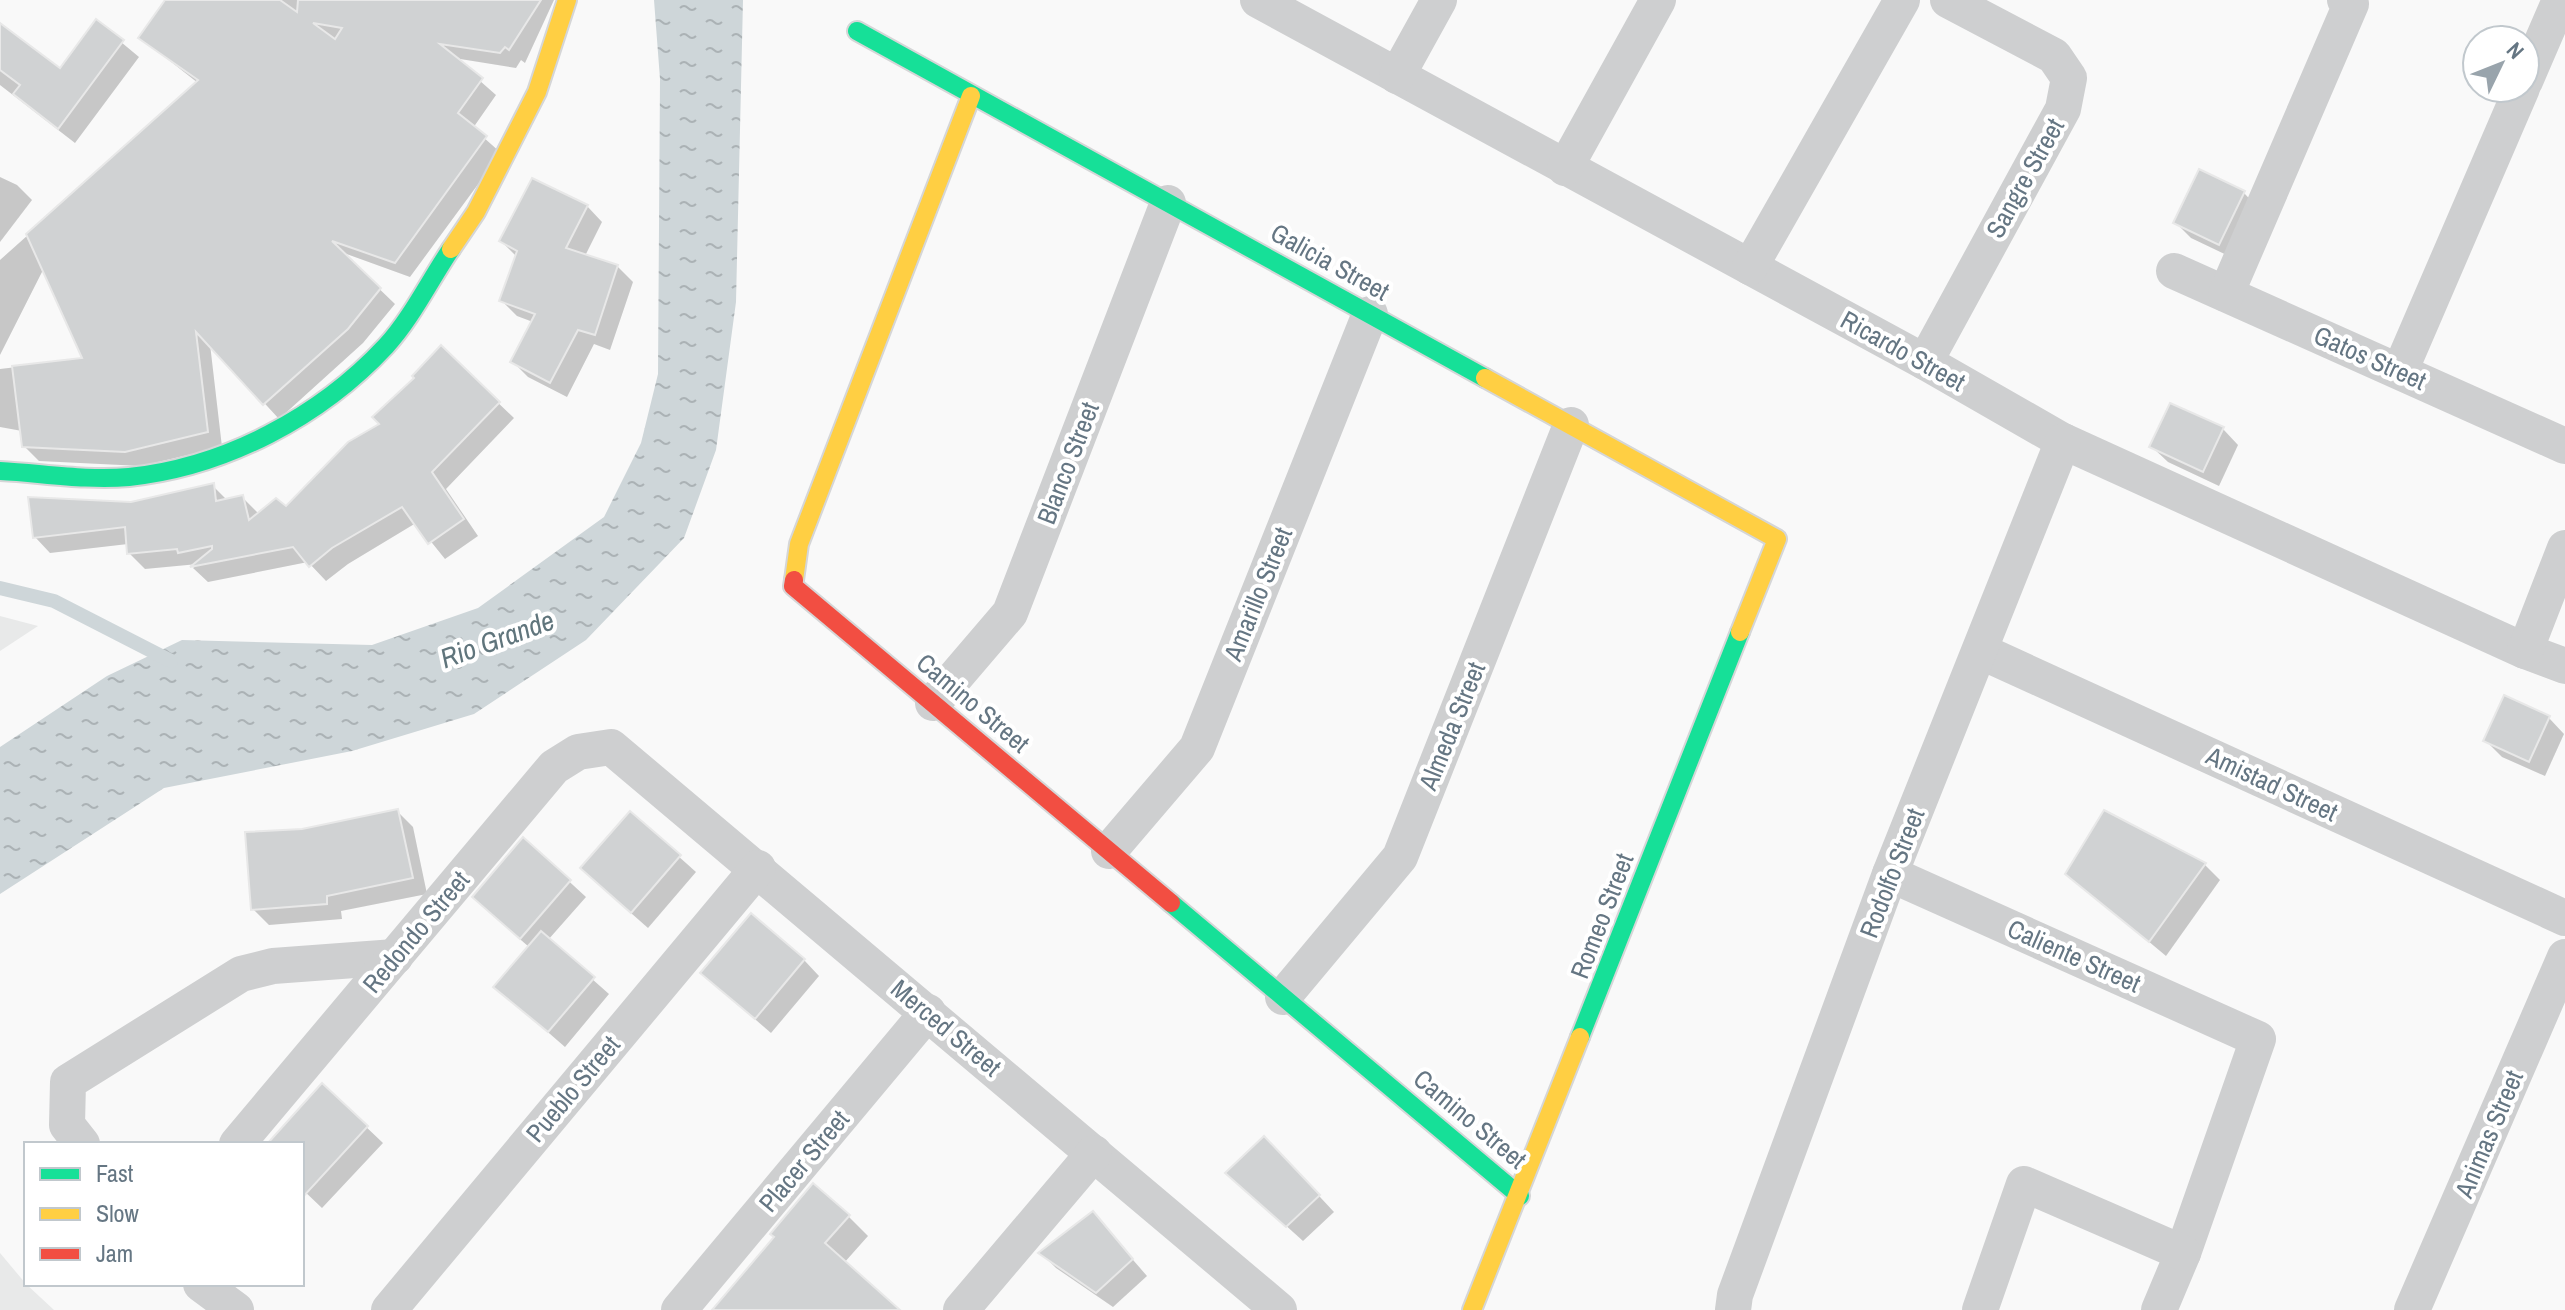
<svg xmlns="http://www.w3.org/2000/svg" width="2565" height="1310" font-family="'Archivo Narrow',sans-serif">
<defs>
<pattern id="water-ripples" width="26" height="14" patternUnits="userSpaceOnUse" patternTransform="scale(2)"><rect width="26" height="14" fill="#ced6d9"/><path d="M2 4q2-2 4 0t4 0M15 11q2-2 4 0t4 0" fill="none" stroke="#abb2b5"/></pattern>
</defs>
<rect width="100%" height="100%" fill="#f9f9f9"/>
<!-- built -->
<g fill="#e8e9e9">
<path d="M0,616L38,626L0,651Z"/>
<path d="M0,1253L26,1284L54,1310H0Z"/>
</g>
<!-- water -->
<path fill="url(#water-ripples)" d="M654,0H743L736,302L716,450L684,538L586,640L474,714L352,751L164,788L0,894V747L107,676L182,640L372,645L478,608L604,517L641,443L658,374L660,79Z"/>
<!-- shadow -->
<g fill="#0003">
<path d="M169,0H554L525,63L521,60L516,68L454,58L496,95L473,128L501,153L410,277L341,252L395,304L363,343L279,419L210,344L222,447L141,466L39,461L24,446L22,431L0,427V369L85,359L44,268L0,355V260L198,83L142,39Z"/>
<path d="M97,22L139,57L75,143L0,85V40L60,71Z"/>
<path d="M0,177L17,185L32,200L0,242Z"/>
<path d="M2244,193L2259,209L2235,259L2191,238L2175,222Z"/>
<path d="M587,206L602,222L585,256L617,266L633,282L610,350L594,344L567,397L528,377L512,361L533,322L517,316L501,300L517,257L501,241Z"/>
<path d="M441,348L514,418L446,489L478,536L445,559L416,523L348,564L326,581L308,562L208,582L193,568L198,564L145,569L129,553L128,544L50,553L35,537L132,504L213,486L228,501L243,498L259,514L286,509L382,425Z"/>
<path d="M2223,429L2238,445L2219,486L2168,462L2152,447Z"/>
<path d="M2549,718L2564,734L2545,776L2502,757L2486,741Z"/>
<path d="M397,811L413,827L427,894L341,911L342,919L269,925L253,909Z"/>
<path d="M630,813L696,872L648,928L598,884Z"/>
<path d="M524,840L586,897L548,940L609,994L565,1047L496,987L529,947L490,913Z"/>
<path d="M2205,865L2220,880L2166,956L2067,873Z"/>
<path d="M804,960L819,976L771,1033L719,988Z"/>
<path d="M323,1086L383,1143L322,1208L302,1189V1144H270Z"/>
<path d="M1280,1154L1334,1212L1303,1241L1244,1188Z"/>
<path d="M1093,1214L1147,1276L1113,1307L1056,1268L1041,1253Z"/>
<path d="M848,1216L868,1236L844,1263L897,1310H715Z"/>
</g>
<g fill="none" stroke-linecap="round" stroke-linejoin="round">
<!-- stream -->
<path stroke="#ced6d9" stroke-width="14" d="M0,588L54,601L171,661"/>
</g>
<!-- building -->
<g fill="#d0d2d3" stroke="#e8e8e8" stroke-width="2" fill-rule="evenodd">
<path d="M165,0H280L297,12L298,0H541L509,50L505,47L500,53L440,44L483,78L458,113L487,136L395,263L332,241L381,288L348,329L263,405L196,332L208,432L125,452L22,447L12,366L82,358L26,234L198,80L138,38ZM313,23L342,28L335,39Z"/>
<path d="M96,19L124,40L58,129L13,94L20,85L0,70V23L60,68Z"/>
<path d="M2199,169L2245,191L2219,245L2173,223Z"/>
<path d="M532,178L588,205L566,248L618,265L595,335L578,330L550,383L510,362L535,314L499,301L517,251L499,241Z"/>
<path d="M441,345L500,402L432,472L464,519L428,544L402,507L332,548L309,567L293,547L190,567L212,549V546L178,553L177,549L127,554L125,527L33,538L28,497L131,502L214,483L216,501L243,495L249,520L276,498L286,506L348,442L379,424L372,417L414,378L412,376Z"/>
<path d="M2170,403L2224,427L2203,472L2149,447Z"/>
<path d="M2504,695L2550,716L2529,762L2483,741Z"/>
<path d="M398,809L413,878L327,896V904L251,910L245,832L302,829Z"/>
<path d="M2104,810L2206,863L2149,942L2065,874Z"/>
<path d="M630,811L681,855L631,913L580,868Z"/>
<path d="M523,837L571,880L520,939L472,897Z"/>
<path d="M751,913L805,959L755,1019L700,973Z"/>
<path d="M541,931L595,977L548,1032L493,987Z"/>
<path d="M322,1083L368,1126L302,1198V1144H267Z"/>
<path d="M1264,1136L1320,1195L1286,1227L1225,1173Z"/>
<path d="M813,1183L850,1215L825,1243L900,1310H712L774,1237L770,1234Z"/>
<path d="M1093,1211L1133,1259L1096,1293L1038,1253Z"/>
</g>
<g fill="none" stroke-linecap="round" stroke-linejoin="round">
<!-- fast casing -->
<g stroke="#d5d6d7" stroke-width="22">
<g id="fast">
<path d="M857,31L1485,378"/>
<path d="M0,471C41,473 87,481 129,477C225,467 320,417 386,346C411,319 430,280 451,249"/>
<path d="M1171,903L1520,1196"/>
<path d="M1580,1037L1740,632"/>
</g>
</g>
<!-- slow casing -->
<g stroke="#d5d6d7" stroke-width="22">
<g id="slow">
<path d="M451,249L476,212L537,92L567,0"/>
<path d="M1485,378L1777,539L1740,632"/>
<path d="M794,580L799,544L971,96"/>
<path d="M1472,1310L1580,1037"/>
</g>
</g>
<!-- jam casing -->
<g stroke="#d5d6d7" stroke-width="22">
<path id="jam" d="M794,580L793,586L1171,903"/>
</g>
<!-- street -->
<g stroke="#cecfd0" stroke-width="36">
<path d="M1258,0L1925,362L2063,441L2525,651L2565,666"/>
<path d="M1397,76L1439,0"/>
<path d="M2525,81L2560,0"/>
<path d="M1565,168L1658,0"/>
<path d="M1750,267L1902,0"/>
<path d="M2174,271L2565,446"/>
<path d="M2226,294L2351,4L2345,0"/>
<path d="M1925,362L2063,109L2069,78L2054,56L1948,0"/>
<path d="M2400,371L2522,88"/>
<path d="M1980,651L2565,918"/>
<path d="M2525,651L2565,548"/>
<path d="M933,703L1010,613L1168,203"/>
<path d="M1109,851L1197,748L1370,314"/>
<path d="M1890,874L2258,1039L2183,1253L2159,1310"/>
<path d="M1283,997L1400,857L1571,425"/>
<path d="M82,1144L67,1125L68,1082L241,974L273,966L395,957"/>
<path d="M237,1144L554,767L578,752L611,747L1279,1310"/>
<path d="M201,1284L236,1310"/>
<path d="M389,1310L758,868"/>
<path d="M679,1310L928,1012"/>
<path d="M961,1310L1094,1153"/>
<path d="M1733,1310L1735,1295L1890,874L2063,441"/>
<path d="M1980,1310L2024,1184L2183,1253"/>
<path d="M2412,1310L2565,957"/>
</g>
<!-- fast -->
<use href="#fast" stroke="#16e098" stroke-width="18"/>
<!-- slow -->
<use href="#slow" stroke="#ffcf43" stroke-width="18"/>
<!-- jam -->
<use href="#jam" stroke="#f24e42" stroke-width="18"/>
</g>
<g text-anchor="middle" stroke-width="8" stroke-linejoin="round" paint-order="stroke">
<!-- street labels -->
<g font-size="26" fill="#657683" stroke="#fff">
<text transform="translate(2025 178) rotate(-61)" y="9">Sangre Street</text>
<text transform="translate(1330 262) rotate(29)" y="9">Galicia Street</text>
<text transform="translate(1903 351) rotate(29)" y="9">Ricardo Street</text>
<text transform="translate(2370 358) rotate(24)" y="9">Gatos Street</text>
<text transform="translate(1068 463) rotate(-69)" y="9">Blanco Street</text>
<text transform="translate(1258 594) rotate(-68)" y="9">Amarillo Street</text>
<text transform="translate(973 703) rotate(40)" y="9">Camino Street</text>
<text transform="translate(1452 726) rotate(-68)" y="9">Almeda Street</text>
<text transform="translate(2272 784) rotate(25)" y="9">Amistad Street</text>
<text transform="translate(1892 873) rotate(-69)" y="9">Rodolfo Street</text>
<text transform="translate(1602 916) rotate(-69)" y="9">Romeo Street</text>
<text transform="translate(416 932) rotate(-50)" y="9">Redondo Street</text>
<text transform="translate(2074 956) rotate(24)" y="9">Caliente Street</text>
<text transform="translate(946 1028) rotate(40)" y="9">Merced Street</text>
<text transform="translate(573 1089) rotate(-50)" y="9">Pueblo Street</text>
<text transform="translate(1470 1119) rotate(40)" y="9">Camino Street</text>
<text transform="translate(2489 1134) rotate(-67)" y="9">Animas Street</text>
<text transform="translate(804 1161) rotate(-50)" y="9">Placer Street</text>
</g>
<!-- water labels -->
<g font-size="28" font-style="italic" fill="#60757c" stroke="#fff">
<text transform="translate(497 639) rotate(-20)" y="10">Rio Grande</text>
</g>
</g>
<!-- legend -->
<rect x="24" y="1142" width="280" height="144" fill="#ffffff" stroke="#c1c8cd" stroke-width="2"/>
<rect x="40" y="1168" width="40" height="12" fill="#16e098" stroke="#c1c8cd" stroke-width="2"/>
<text x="96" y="1182" font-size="24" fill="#657683">Fast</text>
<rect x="40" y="1208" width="40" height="12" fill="#ffcf43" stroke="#c1c8cd" stroke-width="2"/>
<text x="96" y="1222" font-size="24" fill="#657683">Slow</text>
<rect x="40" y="1248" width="40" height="12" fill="#f24e42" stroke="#c1c8cd" stroke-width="2"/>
<text x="96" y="1262" font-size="24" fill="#657683">Jam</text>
<!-- north arrow -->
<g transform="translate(2501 64) rotate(47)"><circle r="38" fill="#ffffff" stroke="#c1c8cd" stroke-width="2"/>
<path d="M0-6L14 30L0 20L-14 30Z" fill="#99a4ac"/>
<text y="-12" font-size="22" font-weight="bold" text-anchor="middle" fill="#657683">N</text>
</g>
</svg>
